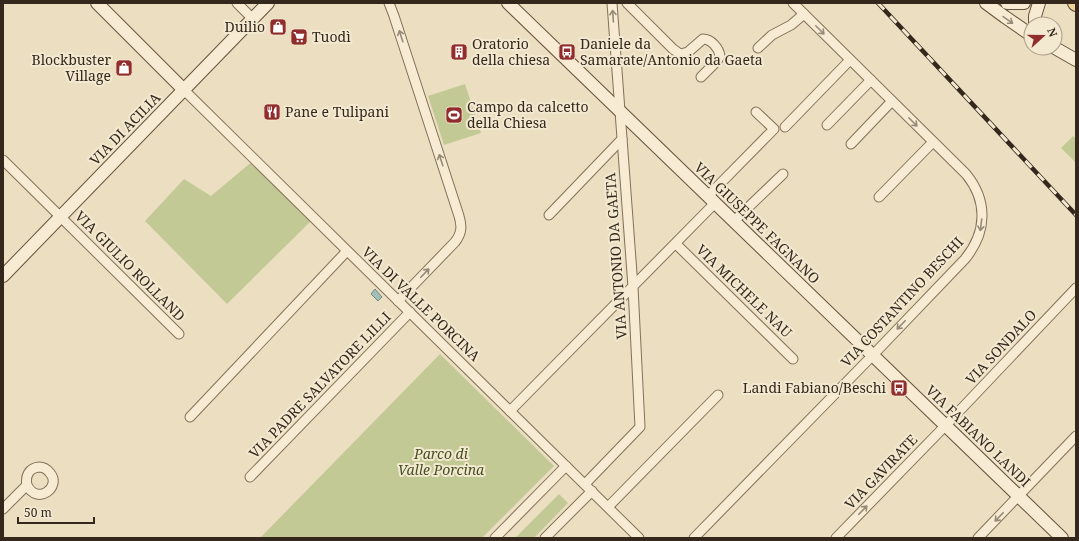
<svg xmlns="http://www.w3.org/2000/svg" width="1079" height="541" font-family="'Noto Serif',serif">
<rect width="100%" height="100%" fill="#ecdfc1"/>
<!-- green -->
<g fill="#c3c995">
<path d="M465,84L481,133L444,145L428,96Z"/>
<path d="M1073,136L1076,139V163L1061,148Z"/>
<path d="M254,160L314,218L227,304L145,221L184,179L211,196Z"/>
<path d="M440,354L554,466L482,538H260Z"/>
<path d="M559,494L568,503L534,538H515Z"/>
</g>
<!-- water -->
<path fill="#a3beb6" stroke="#6b8b83" d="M375,289L382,297L378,301L371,294Z"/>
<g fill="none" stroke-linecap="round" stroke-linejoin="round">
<!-- street casing -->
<g stroke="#847059" stroke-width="11">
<g id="street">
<path d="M237,3L253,19"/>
<path d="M389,3L394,16L459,216C462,226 462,233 455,242L398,301"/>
<path d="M627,3L673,49L680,54L688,52L703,39C711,39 719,48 720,56L717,61L701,77"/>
<path d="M758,48L772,35L791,25L804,14"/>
<path d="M184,90L639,538"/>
<path d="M827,125L871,80"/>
<path d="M785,127L850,60"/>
<path d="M851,144L892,101"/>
<path d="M3,160L179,334"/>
<path d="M708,196L774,129L756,112"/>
<path d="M879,197L933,142"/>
<path d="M549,215L622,139"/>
<path d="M734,221L783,174"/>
<path d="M676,244L793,359"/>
<path d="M510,411L715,203"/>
<path d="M190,417L347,251"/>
<path d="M250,477L410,312"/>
<path d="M585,484L640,427L633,287L612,3"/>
<path d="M608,507L718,395"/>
<path d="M3,509L27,485C25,476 29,468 39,467C44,467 47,469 50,473C62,487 37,506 27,485"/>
<path d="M495,538L566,466"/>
<path d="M545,538L592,491"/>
<path d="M694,538L872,356L965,259C987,232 988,201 966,174L793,3"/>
<path d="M836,538L946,425L1076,288"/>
<path d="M978,538L1076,436"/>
</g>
</g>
<!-- secondary casing -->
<g stroke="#66513d" stroke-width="14">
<g id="secondary">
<path d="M97,3L184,90"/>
<path d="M508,3L1062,538"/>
<path d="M986,3L1005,17L1031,35"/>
<path d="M1007,3H1024"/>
<path d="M1035,24V16L1039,3"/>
<path d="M1055,48L1076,60"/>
<path d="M3,276L268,3"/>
</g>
</g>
<!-- primary casing -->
<g stroke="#523f2e" stroke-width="16">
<path id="primary" d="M1075,3L1076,4"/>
</g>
<!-- street -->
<use href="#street" stroke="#f7ecd3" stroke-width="9"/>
<!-- secondary -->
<use href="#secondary" stroke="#f7ecd3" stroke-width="12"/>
<!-- primary -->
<use href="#primary" stroke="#eed499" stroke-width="14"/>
<!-- rail casing -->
<g stroke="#34281d" stroke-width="4.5">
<path id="rail" d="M878,3L1076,215"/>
</g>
<!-- rail -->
<use href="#rail" stroke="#f3e9d0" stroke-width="3" stroke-dasharray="9" stroke-linecap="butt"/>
</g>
<!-- one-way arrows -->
<defs><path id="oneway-shaft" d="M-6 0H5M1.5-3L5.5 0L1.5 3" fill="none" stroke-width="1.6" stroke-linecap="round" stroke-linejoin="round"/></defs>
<g stroke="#968a78">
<use href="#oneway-shaft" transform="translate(613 16) rotate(-94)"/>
<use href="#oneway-shaft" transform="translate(1008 20) rotate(35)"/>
<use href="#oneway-shaft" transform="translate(820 30) rotate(45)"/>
<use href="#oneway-shaft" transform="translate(401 36) rotate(-108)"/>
<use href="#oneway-shaft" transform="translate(913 122) rotate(45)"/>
<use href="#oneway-shaft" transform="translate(441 160) rotate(-108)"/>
<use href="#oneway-shaft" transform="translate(981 225) rotate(97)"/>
<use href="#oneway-shaft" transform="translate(425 273) rotate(-46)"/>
<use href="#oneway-shaft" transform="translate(901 325) rotate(134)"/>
<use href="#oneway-shaft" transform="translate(863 510) rotate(-46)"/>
<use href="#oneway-shaft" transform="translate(999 517) rotate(134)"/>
</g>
<!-- icons -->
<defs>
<g id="shop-square" transform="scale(0.9)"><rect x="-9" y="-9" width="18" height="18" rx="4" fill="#902c2c" stroke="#f3e9d0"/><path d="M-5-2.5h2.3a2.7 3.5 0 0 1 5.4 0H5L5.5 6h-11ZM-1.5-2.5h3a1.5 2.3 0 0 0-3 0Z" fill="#fff"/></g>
<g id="supermarket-square" transform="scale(0.9)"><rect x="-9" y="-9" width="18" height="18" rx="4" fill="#902c2c" stroke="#f3e9d0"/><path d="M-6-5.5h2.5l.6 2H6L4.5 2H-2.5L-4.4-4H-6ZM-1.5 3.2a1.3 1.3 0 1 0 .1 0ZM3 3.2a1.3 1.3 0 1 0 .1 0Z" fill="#fff"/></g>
<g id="building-square" transform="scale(0.9)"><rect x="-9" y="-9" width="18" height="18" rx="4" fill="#902c2c" stroke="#f3e9d0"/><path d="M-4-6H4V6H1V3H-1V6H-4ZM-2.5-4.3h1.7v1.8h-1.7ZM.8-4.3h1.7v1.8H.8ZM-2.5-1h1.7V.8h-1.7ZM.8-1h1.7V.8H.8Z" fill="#fff"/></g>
<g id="bus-square" transform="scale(0.9)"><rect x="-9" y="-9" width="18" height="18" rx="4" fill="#902c2c" stroke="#f3e9d0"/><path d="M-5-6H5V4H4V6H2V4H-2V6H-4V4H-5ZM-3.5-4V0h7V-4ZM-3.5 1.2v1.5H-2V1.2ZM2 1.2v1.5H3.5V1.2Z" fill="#fff"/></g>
<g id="restaurant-square" transform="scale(0.9)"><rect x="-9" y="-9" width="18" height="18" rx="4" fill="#902c2c" stroke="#f3e9d0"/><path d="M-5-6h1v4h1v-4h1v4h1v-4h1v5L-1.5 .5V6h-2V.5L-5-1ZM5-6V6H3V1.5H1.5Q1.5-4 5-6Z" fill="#fff"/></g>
<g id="stadium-square" transform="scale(0.9)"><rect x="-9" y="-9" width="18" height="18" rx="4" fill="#902c2c" stroke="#f3e9d0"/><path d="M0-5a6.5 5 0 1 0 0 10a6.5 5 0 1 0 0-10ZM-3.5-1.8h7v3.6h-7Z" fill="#fff"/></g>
</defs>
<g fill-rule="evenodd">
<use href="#shop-square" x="278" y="27"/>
<use href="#supermarket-square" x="299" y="37"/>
<use href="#building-square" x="459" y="52"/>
<use href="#bus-square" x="567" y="52"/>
<use href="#shop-square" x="124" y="68"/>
<use href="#restaurant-square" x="272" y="112"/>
<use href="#stadium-square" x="454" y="115"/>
<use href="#bus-square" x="899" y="388"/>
</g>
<g text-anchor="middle" stroke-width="4" stroke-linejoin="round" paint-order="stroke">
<!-- poi labels -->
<g font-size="14" fill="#34281d" stroke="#f3e9d0" text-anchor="start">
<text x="265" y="32" text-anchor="end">Duilio</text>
<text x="312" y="42">Tuodì</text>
<text x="472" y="49">Oratorio<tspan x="472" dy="16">della chiesa</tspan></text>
<text x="580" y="49">Daniele da<tspan x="580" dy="16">Samarate/Antonio da Gaeta</tspan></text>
<text x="111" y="65" text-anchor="end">Blockbuster<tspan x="111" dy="16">Village</tspan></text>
<text x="467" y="112">Campo da calcetto<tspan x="467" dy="16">della Chiesa</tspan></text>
<text x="285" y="117">Pane e Tulipani</text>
<text x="886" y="393" text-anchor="end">Landi Fabiano/Beschi</text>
</g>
<!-- street labels -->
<g font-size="14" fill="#34281d" stroke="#f3e9d0">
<text transform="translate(125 129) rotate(-46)" y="5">VIA DI ACILIA</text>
<text transform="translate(757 223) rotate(44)" y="5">VIA GIUSEPPE FAGNANO</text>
<text transform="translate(616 256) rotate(-94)" y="5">VIA ANTONIO DA GAETA</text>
<text transform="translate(130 266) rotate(45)" y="5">VIA GIULIO ROLLAND</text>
<text transform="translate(744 291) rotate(44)" y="5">VIA MICHELE NAU</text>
<text transform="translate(902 302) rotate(-47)" y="5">VIA COSTANTINO BESCHI</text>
<text transform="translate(421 304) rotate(44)" y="5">VIA DI VALLE PORCINA</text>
<text transform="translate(1001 347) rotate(-47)" y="5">VIA SONDALO</text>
<text transform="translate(320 385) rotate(-46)" y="5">VIA PADRE SALVATORE LILLI</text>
<text transform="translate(978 436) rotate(44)" y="5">VIA FABIANO LANDI</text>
<text transform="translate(881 472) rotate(-46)" y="5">VIA GAVIRATE</text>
</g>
<!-- park labels -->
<g font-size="14" font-style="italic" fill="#455024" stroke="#f3e9d0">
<text x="441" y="459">Parco di<tspan x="441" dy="16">Valle Porcina</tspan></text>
</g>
</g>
<!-- border -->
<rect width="1079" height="541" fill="none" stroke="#34281d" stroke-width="8"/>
<!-- north arrow -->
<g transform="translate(1043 36) rotate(69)"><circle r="19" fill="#f3e9d0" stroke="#a79c88"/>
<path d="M0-3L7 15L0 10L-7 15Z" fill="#902c2c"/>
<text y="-6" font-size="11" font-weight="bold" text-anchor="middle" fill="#34281d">N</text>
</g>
<!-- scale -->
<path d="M18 517v6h76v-6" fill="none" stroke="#34281d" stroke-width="2"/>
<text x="24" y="517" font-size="12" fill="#34281d" stroke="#f3e9d0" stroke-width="3" paint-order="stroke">50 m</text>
</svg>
